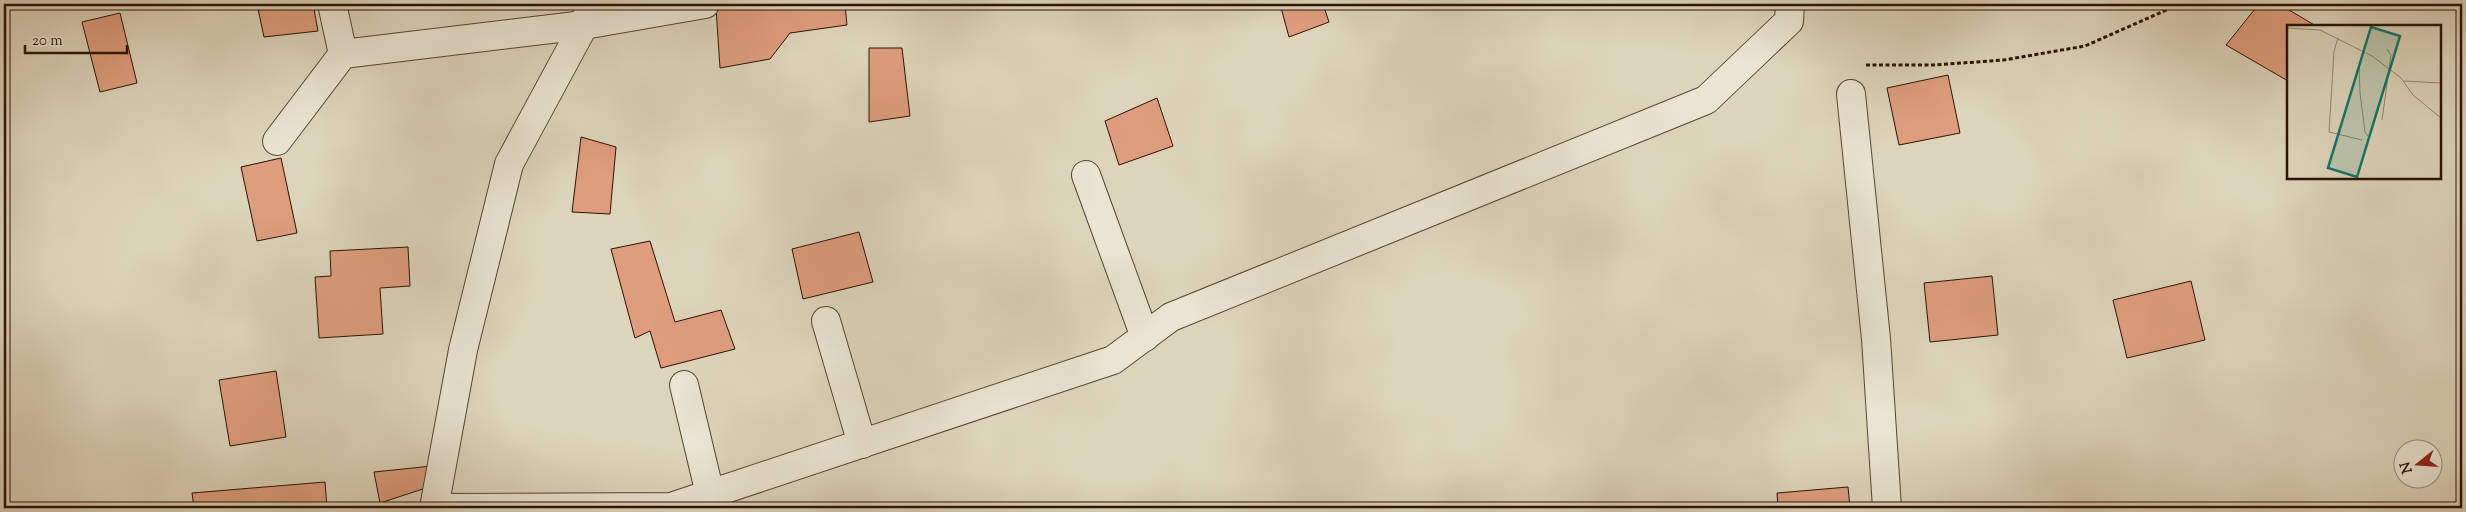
<svg xmlns="http://www.w3.org/2000/svg" width="2466" height="512" font-family="'Sorts Mill Goudy',serif">
<rect width="100%" height="100%" fill="#ddd5bb"/>
<filter id="stains"><feTurbulence type="fractalNoise" baseFrequency=".004" numOctaves="4"/><feColorMatrix values="0 0 0 0 .2 0 0 0 0 .09 0 0 0 0 .02 0 0 0 .5 -.17"/></filter>
<radialGradient id="worn" r=".72"><stop offset=".6" stop-color="#630" stop-opacity="0"/><stop offset="1" stop-color="#630" stop-opacity=".3"/></radialGradient>
<!-- building -->
<g fill="#de9e7d" stroke="#2b1205">
<path d="M257,4H313L318,31L264,37Z"/>
<path d="M763,4H845L847,25L790,33L770,59L720,68L716,8Z"/>
<path d="M1280,4H1323L1329,22L1289,37Z"/>
<path d="M2259,4H2279L2316,26H2288V81L2226,45Z"/>
<path d="M120,13L137,83L100,92L82,22Z"/>
<path d="M869,48H902L910,116L869,122Z"/>
<path d="M1948,75L1960,133L1899,145L1887,88Z"/>
<path d="M1157,98L1173,146L1119,165L1105,121Z"/>
<path d="M581,137L616,147L610,214L572,212Z"/>
<path d="M281,158L297,233L257,241L241,167Z"/>
<path d="M859,232L873,282L803,299L792,249Z"/>
<path d="M650,241L675,322L721,310L735,349L661,368L650,331L635,338L611,249Z"/>
<path d="M408,247L410,286L380,288L383,334L319,338L315,277L331,276L330,251Z"/>
<path d="M1992,276L1998,335L1930,342L1924,283Z"/>
<path d="M2191,281L2205,340L2127,358L2113,300Z"/>
<path d="M276,371L286,437L230,446L219,380Z"/>
<path d="M432,466L429,487L380,503L374,472Z"/>
<path d="M325,482L327,508H194L192,493Z"/>
<path d="M1848,487L1850,508H1778L1777,493Z"/>
</g>
<g fill="none" stroke-linecap="round" stroke-linejoin="round">
<!-- minor casing -->
<g stroke="#584332" stroke-width="30">
<g id="minor">
<path d="M332,4L343,54"/>
<path d="M1851,94L1876,339L1887,508"/>
<path d="M277,141L343,54L584,25L705,4"/>
<path d="M1086,175L1145,337"/>
<path d="M826,321L862,444"/>
<path d="M684,385L710,494"/>
<path d="M434,508L671,507L1113,360L1171,317L1706,100L1789,21L1790,4"/>
<path d="M434,508L463,350L509,164L584,25L591,4"/>
</g>
</g>
<!-- path -->
<path stroke="#2b1205" stroke-width="3" stroke-dasharray="4 2.5" stroke-linecap="butt" d="M1866,65H1934L2004,60L2085,46L2180,4"/>
<!-- minor -->
<use href="#minor" stroke="#e9e4d3" stroke-width="28"/>
</g>
<!-- overview -->
<g transform="translate(2287 25)">
<rect width="154" height="154" fill="#ddd5bb"/>
<path fill="none" stroke="#968772" stroke-width="1" d="M0,3L33,5L85,31L114,53L126,70L154,93M51,13L47,26L42,107L75,115M76,27L72,40L73,68L78,107L83,114M117,56L154,58M95,95L104,30L100,24"/>
<path fill="#0f766e" fill-opacity="0.15" stroke="#0f766e" stroke-width="2.5" d="M84,2L113,11L70,152L41,143Z"/>
<rect width="154" height="154" fill="none" stroke="#2b1205" stroke-width="2.5"/>
</g>
<!-- margin -->
<rect width="2466" height="512" fill="none" stroke="#ddd5bb" stroke-width="20"/>
<rect x="5" y="5" width="2456" height="502" fill="none" stroke="#2b1205" stroke-width="2.5"/>
<rect x="10" y="10" width="2446" height="492" fill="none" stroke="#2b1205"/>
<!-- north arrow -->
<g transform="translate(2418 464) rotate(253)"><circle r="24" fill="#e9e4d3" stroke="#9d9081"/>
<path d="M0-4L9 19L0 12L-9 19Z" fill="#8f2418"/>
<text y="-8" font-size="14" font-weight="bold" text-anchor="middle" fill="#2b1205">N</text>
</g>
<!-- scale -->
<path d="M25 45v8h102v-8" fill="none" stroke="#2b1205" stroke-width="2.5"/>
<text x="32" y="45" font-size="15" fill="#2b1205" stroke="#e9e4d3" stroke-width="4" paint-order="stroke">20 m</text>
<rect width="100%" height="100%" filter="url(#stains)"/>
<rect width="100%" height="100%" fill="url(#worn)"/>
</svg>
